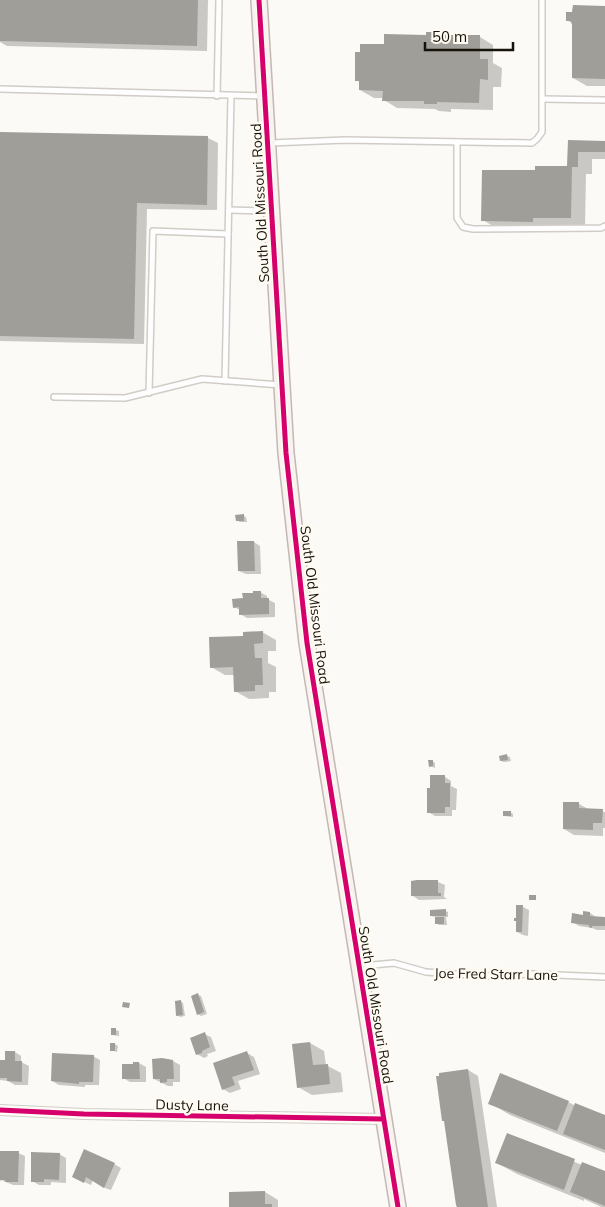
<svg xmlns="http://www.w3.org/2000/svg" width="605" height="1207" font-family="Mulish,sans-serif">
<rect width="100%" height="100%" fill="#fcfaf6"/>
<!-- shadow -->
<g fill="#0003">
<path d="M0,0H208L207,51L7,46L0,42Z"/>
<path d="M605,7V86H587L573,78V24L567,20Z"/>
<path d="M438,33L443,36L480,37L493,45V63L502,68L501,87H493V110L451,109V112L439,111L435,109L397,108L384,100V98H374L360,90V82L356,80L385,45Z"/>
<path d="M0,133L208,138L218,143L217,210L147,209L144,344L0,341Z"/>
<path d="M569,141L605,142V159H592V174H586L585,226L546,225V229L496,228L483,220L536,172L568,167Z"/>
<path d="M244,516L246,517L247,522H240L237,520Z"/>
<path d="M254,542L260,546L261,574H246L239,571Z"/>
<path d="M260,592L267,596V599L275,603V617L247,618L240,614V610L234,607L244,600Z"/>
<path d="M262,632L276,640V651H268V663L276,667V692H269V698L249,699L235,691V675H225L211,667L245,638Z"/>
<path d="M507,756L510,757L511,761L504,762L501,761Z"/>
<path d="M432,761L435,763V768L430,766Z"/>
<path d="M445,777L451,781V786L457,789L456,810H452V816H435L428,812L431,789Z"/>
<path d="M579,804L590,810L605,812V828H603V836L574,835L564,829Z"/>
<path d="M510,812L513,814V817L505,816Z"/>
<path d="M438,882L445,885L444,897L447,899L419,900L413,896Z"/>
<path d="M523,907L529,910L528,936L523,935L517,932V919Z"/>
<path d="M445,911L448,912V917H446L447,925H439L437,923L436,917L431,916Z"/>
<path d="M590,913L596,917L605,919V930H597L592,928L579,926L572,922Z"/>
<path d="M198,995L201,996L207,1014L201,1016L198,1014Z"/>
<path d="M180,1001L183,1003L185,1016L180,1017L177,1015Z"/>
<path d="M112,1029L119,1031V1036L112,1035Z"/>
<path d="M204,1034L211,1037L216,1051L207,1054L208,1056L204,1058L197,1054Z"/>
<path d="M310,1043L324,1051L326,1065L341,1073L343,1092L312,1095L298,1087L293,1045Z"/>
<path d="M115,1044L118,1046L117,1052L111,1050Z"/>
<path d="M15,1052L21,1056V1062L29,1066L28,1085H15L8,1081L0,1080V1061H6Z"/>
<path d="M247,1053L254,1057L260,1074L238,1081L241,1089L230,1093L223,1089Z"/>
<path d="M93,1056L100,1060L99,1085H85V1087L59,1085L52,1081Z"/>
<path d="M173,1061L180,1065V1082H173V1086H168L154,1079Z"/>
<path d="M139,1063L146,1067V1082H130L123,1078L134,1065Z"/>
<path d="M468,1070L478,1076L497,1207H459Z"/>
<path d="M568,1102L576,1106L605,1116V1153L510,1115L490,1103Z"/>
<path d="M508,1134L582,1165L605,1172V1207H601L584,1199V1201L517,1174L497,1163Z"/>
<path d="M0,1152L18,1153L25,1156L24,1185H13L1,1180L0,1182Z"/>
<path d="M59,1154L66,1158V1183L51,1182V1185H39L32,1181Z"/>
<path d="M114,1164L121,1168L111,1190L102,1187L93,1180L91,1185L73,1177Z"/>
<path d="M265,1192L278,1200V1207H231Z"/>
</g>
<!-- building -->
<g fill="#a09e98">
<path d="M0,0H198L197,46L0,41Z"/>
<path d="M573,5L605,6V79L572,78V25L571,21H566V12H572Z"/>
<path d="M426,32H438V35H480V59H488V80L480,79L479,103L437,102V104H424V101H382L383,91L359,90V81H355V52H360V44H384V34L426,35Z"/>
<path d="M0,132L208,136L207,205L137,203L134,339L0,336Z"/>
<path d="M568,140L605,141V152H578V167H572L571,218H533V222L481,221L482,170H535V166H567Z"/>
<path d="M244,514V521H236L235,515Z"/>
<path d="M237,541H254L255,571H238Z"/>
<path d="M253,591H261V598H269V614L239,615V607L233,608L232,599L243,598L242,593H253Z"/>
<path d="M263,631V643L254,644L255,658H262L263,685H255V691L234,692L233,667L210,668L209,637L243,636V632Z"/>
<path d="M507,754L508,760L500,761L499,756Z"/>
<path d="M428,760H433V766L429,767Z"/>
<path d="M430,775H445V783H450V807H445V813H427V788H430Z"/>
<path d="M563,802H579V808L603,809L602,823H593V830L563,829Z"/>
<rect x="503" y="811" width="8" height="5"/>
<path d="M417,880H438V893H441V896H411V881Z"/>
<rect x="529" y="895" width="7" height="5"/>
<path d="M516,905H523L522,932H516V921H514V918H516Z"/>
<path d="M446,909V916H430V910Z"/>
<path d="M583,911L590,912V916L605,917V926H592V928L589,927V925L571,923L572,913L583,915Z"/>
<rect x="435" y="917" width="9" height="7"/>
<path d="M198,993L204,1012L197,1015L191,996Z"/>
<path d="M181,1000L183,1015L176,1016L175,1001Z"/>
<path d="M123,1002L130,1003L129,1008L122,1007Z"/>
<rect x="111" y="1028" width="5" height="7"/>
<path d="M205,1032L210,1047L202,1051V1053L196,1055L190,1038Z"/>
<path d="M310,1042L313,1065L328,1064L330,1084L297,1088L292,1044Z"/>
<rect x="110" y="1043" width="5" height="8"/>
<path d="M5,1051H15V1061H22V1082L7,1081V1078H0V1060H5Z"/>
<path d="M247,1051L254,1070L232,1077L235,1085L222,1090L213,1063Z"/>
<path d="M52,1053L94,1055L93,1082H79V1084L51,1081Z"/>
<path d="M162,1058L173,1060L174,1079H167V1082L160,1083V1079H153L152,1059Z"/>
<path d="M133,1062H139L140,1079H122V1064H133Z"/>
<path d="M468,1069L488,1207H457L456,1205L444,1121H442L436,1076H439V1073Z"/>
<path d="M500,1073L569,1101L557,1131L488,1104Z"/>
<path d="M575,1103L605,1115V1150L563,1134Z"/>
<path d="M507,1133L575,1159L564,1190L495,1163Z"/>
<path d="M84,1149L115,1163L104,1188L86,1177L84,1183L72,1177Z"/>
<path d="M0,1151H19L18,1182H5V1180H0Z"/>
<path d="M31,1152L60,1153L59,1180L44,1179V1182H31Z"/>
<path d="M582,1162L605,1171V1206L570,1192Z"/>
<path d="M265,1191V1204H272V1207H229V1192Z"/>
</g>
<g fill="none" stroke-linecap="round" stroke-linejoin="round">
<!-- lane casing -->
<g stroke="#d0cdc7" stroke-width="8">
<g id="lane">
<path d="M0,89L264,96"/>
<path d="M217,96L219,0"/>
<path d="M542,99L605,100"/>
<path d="M457,142V218L463,227L473,229L601,228L605,226"/>
<path d="M270,143L345,140L532,143L537,139L542,132V0"/>
<path d="M229,210L271,211"/>
<path d="M225,381L231,96"/>
<path d="M149,393L153,231L228,234"/>
<path d="M54,397L125,398L202,379L281,385"/>
<path d="M362,966L394,963L426,972L483,976L533,974L605,977"/>
</g>
</g>
<!-- street casing -->
<g stroke="#d0cdc7" stroke-width="12">
<path id="street" d="M0,1110L84,1114L383,1119"/>
</g>
<!-- primary casing -->
<g stroke="#c4b8b3" stroke-width="18">
<path id="primary" d="M259,0L286,453L307,643L398,1207"/>
</g>
<!-- lane -->
<use href="#lane" stroke="#fffefe" stroke-width="5"/>
<!-- street -->
<use href="#street" stroke="#fffefe" stroke-width="10"/>
<!-- primary -->
<use href="#primary" stroke="#f8f2f0" stroke-width="15"/>
<!-- cycleway casing -->
<g stroke="#fffbf3" stroke-width="8">
<g id="cycleway">
<path d="M259,0L286,453L307,643L398,1207"/>
<path d="M0,1110L84,1114L383,1119"/>
</g>
</g>
<!-- cycleway -->
<use href="#cycleway" stroke="#d6006c" stroke-width="5"/>
</g>
<g text-anchor="middle" stroke-width="5" stroke-linejoin="round" paint-order="stroke">
<!-- street labels -->
<g font-size="14" fill="#16130b" stroke="#fffbf3">
<text transform="translate(260 203) rotate(-93)" y="5">South Old Missouri Road</text>
<text transform="translate(315 605) rotate(83)" y="5">South Old Missouri Road</text>
<text transform="translate(496 974) rotate(1)" y="5">Joe Fred Starr Lane</text>
<text transform="translate(376 1005) rotate(81)" y="5">South Old Missouri Road</text>
<text transform="translate(192 1105) rotate(1)" y="5">Dusty Lane</text>
</g>
</g>
<!-- scale -->
<path d="M425 42v8h88v-8" fill="none" stroke="#16130b" stroke-width="2.5"/>
<text x="432" y="42" font-size="15" fill="#16130b" stroke="#fffbf3" stroke-width="4" paint-order="stroke">50 m</text>
</svg>
